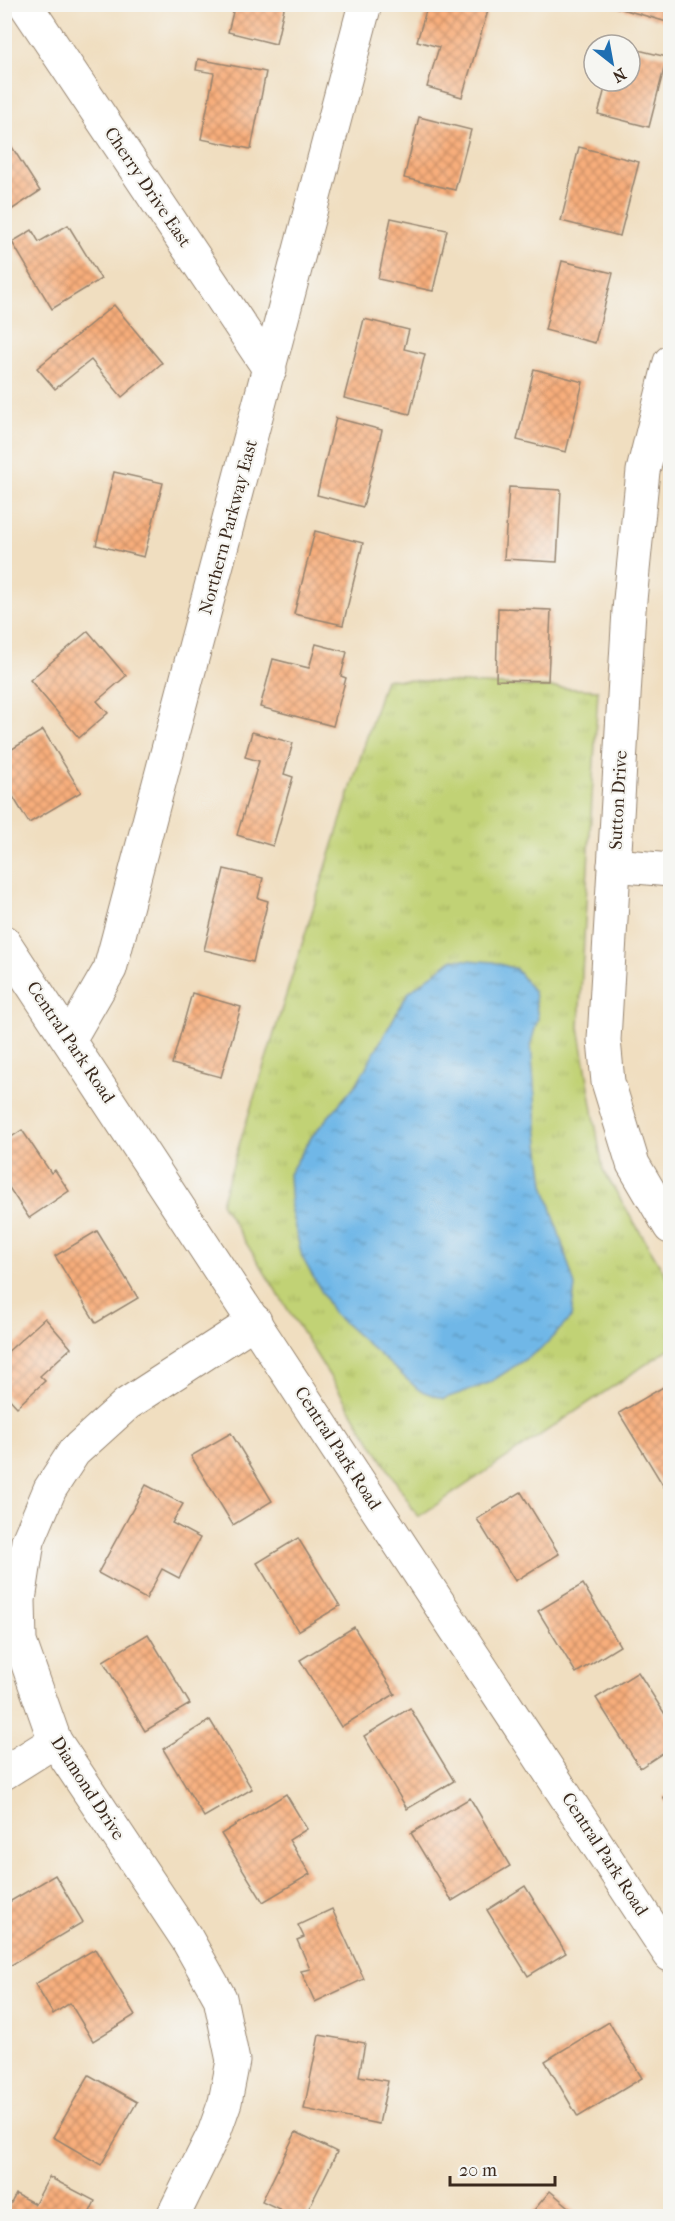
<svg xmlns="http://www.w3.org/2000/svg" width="675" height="2221" font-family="'IM FELL French Canon',serif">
<defs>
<pattern id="grass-tufts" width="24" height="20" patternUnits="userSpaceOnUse" patternTransform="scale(1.5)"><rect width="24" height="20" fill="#c1d274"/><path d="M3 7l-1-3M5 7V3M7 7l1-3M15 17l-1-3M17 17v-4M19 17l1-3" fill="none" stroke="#a7b464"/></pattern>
<pattern id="water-ripples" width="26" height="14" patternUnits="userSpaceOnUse" patternTransform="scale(1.5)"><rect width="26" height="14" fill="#6fb7e7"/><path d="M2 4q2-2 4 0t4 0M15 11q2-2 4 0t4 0" fill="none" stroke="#5c95bb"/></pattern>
<pattern id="building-cross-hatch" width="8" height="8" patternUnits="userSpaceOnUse" patternTransform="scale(1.5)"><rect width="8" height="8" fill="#f8ae7c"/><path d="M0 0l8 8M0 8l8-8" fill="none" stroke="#ca8e65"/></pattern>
</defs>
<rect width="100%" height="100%" fill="#f6f6f2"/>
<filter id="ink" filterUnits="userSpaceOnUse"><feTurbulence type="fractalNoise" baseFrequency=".0167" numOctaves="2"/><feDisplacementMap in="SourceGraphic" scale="12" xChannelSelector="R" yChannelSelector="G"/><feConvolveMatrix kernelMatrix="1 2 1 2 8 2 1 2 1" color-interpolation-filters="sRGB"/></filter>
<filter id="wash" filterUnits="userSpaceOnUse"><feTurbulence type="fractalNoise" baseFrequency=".008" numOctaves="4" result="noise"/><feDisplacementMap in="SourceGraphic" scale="24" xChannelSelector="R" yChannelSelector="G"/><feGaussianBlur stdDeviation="1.35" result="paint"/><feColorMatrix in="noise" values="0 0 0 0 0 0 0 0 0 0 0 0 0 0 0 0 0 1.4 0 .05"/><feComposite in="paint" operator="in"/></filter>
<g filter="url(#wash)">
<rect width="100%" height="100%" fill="#f0dec0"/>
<!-- grass -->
<path fill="url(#grass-tufts)" stroke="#7e7e49" stroke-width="1.5" d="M385,679L598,690L579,1027L603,1170L670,1282V1348L418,1517L221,1203Z"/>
<!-- water -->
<path fill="url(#water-ripples)" stroke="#557082" stroke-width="1.5" d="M453,959L493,962L516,969L534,992L538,1018L531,1043L537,1126L544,1184L575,1286L571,1318L541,1349L489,1383L443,1399L419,1390L334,1314L302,1257L291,1211L289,1174L312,1136L357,1083L408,993Z"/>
<g id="blocks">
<!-- building -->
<g fill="url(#building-cross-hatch)">
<path d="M235,4H285L276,44L228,32Z"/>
<path d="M428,4H490L462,97L427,87L439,47L417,41Z"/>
<path d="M616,4H670V10L667,22L615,7Z"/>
<path d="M630,48L667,57L649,127L598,114L607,81H630Z"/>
<path d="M198,59L266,72L251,149L201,139L214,73L196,70Z"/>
<path d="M419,117L471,130L455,190L404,178Z"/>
<path d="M5,136L40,191L5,214Z"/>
<path d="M579,147L639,162L620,236L561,221Z"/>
<path d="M391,218L447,230L433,291L378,279Z"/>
<path d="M68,225L101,279L52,309L12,242L32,230L39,242Z"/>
<path d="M562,261L613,273L595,343L545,330Z"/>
<path d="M114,305L162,363L122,397L91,360L55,389L37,368Z"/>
<path d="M364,319L409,330L404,349L425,354L410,414L344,398Z"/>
<path d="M534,369L583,382L566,452L517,440Z"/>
<path d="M336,418L382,430L363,507L317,495Z"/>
<path d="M114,472L163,483L144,557L96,545Z"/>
<path d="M509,487L561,490L557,562L504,559Z"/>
<path d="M315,531L363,543L343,625L294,614Z"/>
<path d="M498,608L551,610L548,681L496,680Z"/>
<path d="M88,631L126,676L97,701L108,713L79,738L30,680Z"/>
<path d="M316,644L347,652L341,676L346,678L333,726L260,707L273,659L309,668Z"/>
<path d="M43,730L81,792L29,823L4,782V754Z"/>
<path d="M252,732L293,743L284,774L293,777L273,846L237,835L259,761L245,757Z"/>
<path d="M224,869L263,878L258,898L268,901L253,962L204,950Z"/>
<path d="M192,993L241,1007L221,1077L172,1064Z"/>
<path d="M22,1130L51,1173L55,1170L69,1191L29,1218L4,1180V1142Z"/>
<path d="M97,1231L138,1298L96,1323L55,1256Z"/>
<path d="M45,1318L71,1348L40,1376L45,1381L17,1407L4,1393V1355Z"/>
<path d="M670,1383V1483L664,1487L619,1413Z"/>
<path d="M231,1433L272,1501L233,1525L191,1456Z"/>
<path d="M146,1485L183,1504L172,1523L200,1538L179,1578L162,1569L146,1599L98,1573Z"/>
<path d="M521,1492L559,1554L515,1581L477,1519Z"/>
<path d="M298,1538L340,1606L298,1631L257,1563Z"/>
<path d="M583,1584L620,1646L576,1673L538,1611Z"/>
<path d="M354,1627L395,1694L341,1727L300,1660Z"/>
<path d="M148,1634L190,1704L145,1731L103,1661Z"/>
<path d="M638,1672L670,1722V1748L640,1768L596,1698Z"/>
<path d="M410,1708L454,1781L407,1809L364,1736Z"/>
<path d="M210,1720L252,1789L204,1817L163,1749Z"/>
<path d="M670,1793V1810L663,1797Z"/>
<path d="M286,1794L307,1829L289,1840L310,1874L263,1902L221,1834Z"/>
<path d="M470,1798L510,1866L452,1901L411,1833Z"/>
<path d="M55,1875L83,1922L8,1967L4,1961V1905Z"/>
<path d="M525,1886L566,1953L528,1976L487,1910Z"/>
<path d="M332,1909L364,1979L315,2002L301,1971L310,1969L297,1940L304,1937L298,1925Z"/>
<path d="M95,1949L135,2015L93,2041L70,2003L53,2014L35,1984Z"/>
<path d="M609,2022L642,2078L578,2117L545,2061Z"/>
<path d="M319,2035L365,2043L359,2076L388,2081L379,2124L304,2109Z"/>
<path d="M89,2075L137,2102L101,2165L53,2137Z"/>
<path d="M296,2132L337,2152L305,2216H294L262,2201Z"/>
<path d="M49,2177L95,2201L88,2216H4L16,2194L35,2204Z"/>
<path d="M550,2191L580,2216H529Z"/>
</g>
</g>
</g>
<g filter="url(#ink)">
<use href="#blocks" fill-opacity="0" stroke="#96846f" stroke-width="1.5"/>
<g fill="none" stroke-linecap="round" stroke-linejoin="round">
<!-- minor casing -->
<g stroke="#96846f" stroke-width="35">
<g id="minor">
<path d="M25,4L270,370"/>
<path d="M670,362L643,471L629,610L604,1040L608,1082L633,1164L670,1227"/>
<path d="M614,865L670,870"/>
<path d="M69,1040L110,969L365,4"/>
<path d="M4,1773L55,1741"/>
<path d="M173,2216L214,2133L225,2102L233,2061L220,1998L187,1939L55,1741L20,1642L19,1600L28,1541L50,1489L74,1452L127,1404L255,1321"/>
</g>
</g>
<!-- tertiary casing -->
<g stroke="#96846f" stroke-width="35">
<path id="tertiary" d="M4,942L670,1955"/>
</g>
<!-- minor -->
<use href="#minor" stroke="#fff" stroke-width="33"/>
<!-- tertiary -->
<use href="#tertiary" stroke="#fff" stroke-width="33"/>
</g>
</g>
<g text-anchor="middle" stroke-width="4.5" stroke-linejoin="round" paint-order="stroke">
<!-- street labels -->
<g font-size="18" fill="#3b2a1e" stroke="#f6f6f2">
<text transform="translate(148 187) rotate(56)" y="6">Cherry Drive East</text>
<text transform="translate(228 527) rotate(-75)" y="6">Northern Parkway East</text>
<text transform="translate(618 800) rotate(-87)" y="6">Sutton Drive</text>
<text transform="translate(71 1042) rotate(56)" y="6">Central Park Road</text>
<text transform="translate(338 1448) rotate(57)" y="6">Central Park Road</text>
<text transform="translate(88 1788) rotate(57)" y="6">Diamond Drive</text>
<text transform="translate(605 1854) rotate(57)" y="6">Central Park Road</text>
</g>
</g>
<!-- margin -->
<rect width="675" height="2221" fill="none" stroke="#f6f6f2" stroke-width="24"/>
<!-- north arrow -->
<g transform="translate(612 63) rotate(149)"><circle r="28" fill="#f6f6f2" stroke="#aba49d" stroke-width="1.5"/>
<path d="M0-4.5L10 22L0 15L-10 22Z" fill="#1f6fb2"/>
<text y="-9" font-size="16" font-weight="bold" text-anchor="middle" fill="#3b2a1e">N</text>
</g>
<!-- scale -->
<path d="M450 2176v9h105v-9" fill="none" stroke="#3b2a1e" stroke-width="3"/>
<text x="459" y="2176" font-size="18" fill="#3b2a1e" stroke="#f6f6f2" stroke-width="4.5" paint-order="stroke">20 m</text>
</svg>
